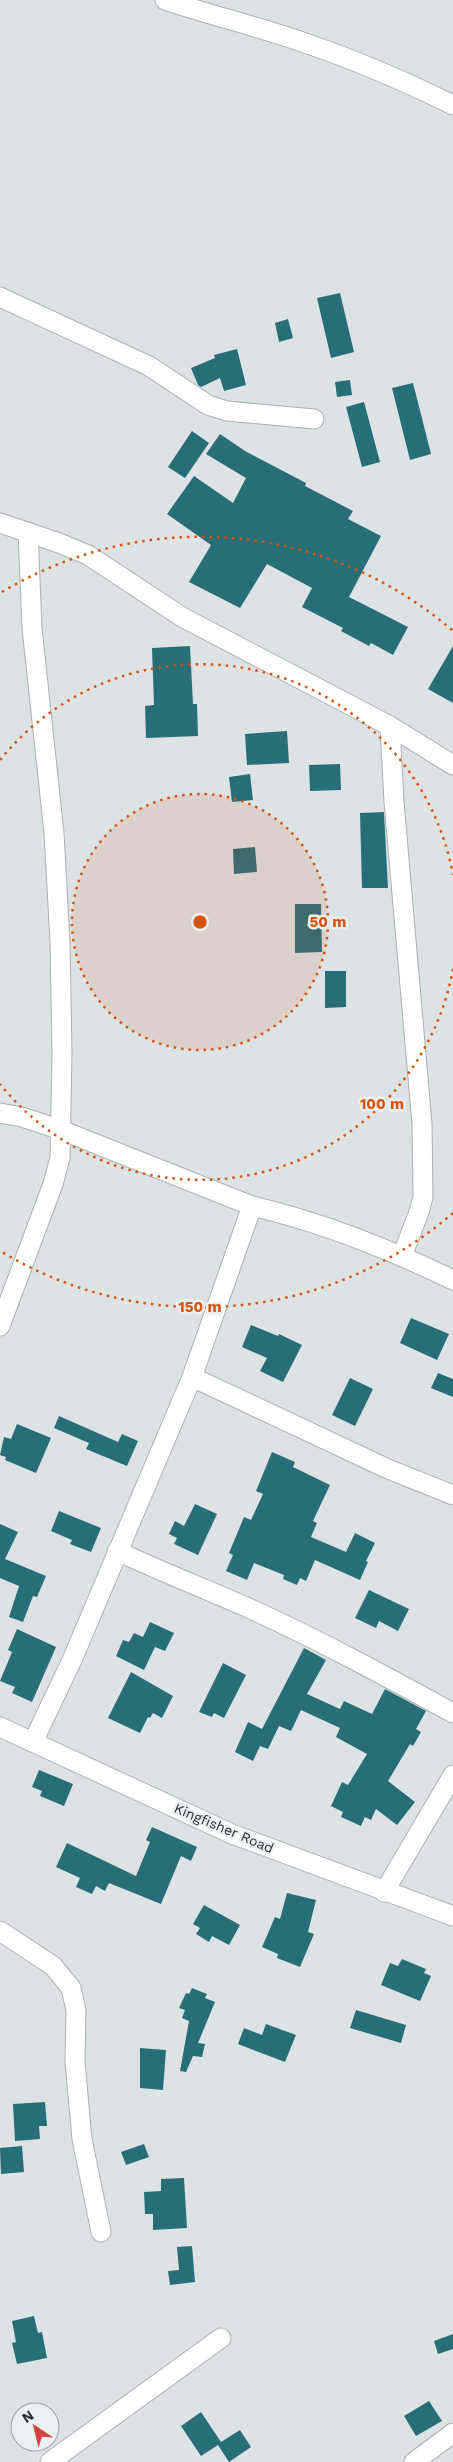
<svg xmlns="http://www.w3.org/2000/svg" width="453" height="2462" font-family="'Work Sans',sans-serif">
<rect width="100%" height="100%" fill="#dde3e4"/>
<!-- building -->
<g fill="#286e77">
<path d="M340,293L354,352L331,358L317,298Z"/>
<path d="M288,319L293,338L279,342L275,323Z"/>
<path d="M237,349L246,385L224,391L220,378L201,387L198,385L191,368L215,358L214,355Z"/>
<path d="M350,380L352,395L337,397L335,382Z"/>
<path d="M413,383L431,454L410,460L392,388Z"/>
<path d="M364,402L380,462L362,467L346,407Z"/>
<path d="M192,431L209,443L185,478L168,467Z"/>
<path d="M220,434L245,451L306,483L305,486L353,511L348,519L381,536L349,597L408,627L393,655L371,643L369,646L341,631L343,628L302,607L312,588L267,564L240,608L189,582L211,545L167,514L194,476L233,503L246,478L206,454Z"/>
<path d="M190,646L193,704H197L198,736L146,738L145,706L154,705L152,648Z"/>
<path d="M453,646V703L428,689Z"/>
<path d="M287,731L289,763L247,765L245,734Z"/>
<path d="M340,764L341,790L310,791L309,765Z"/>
<path d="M250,774L253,800L232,802L229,777Z"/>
<path d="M384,812L388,888H362L360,813Z"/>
<path d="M255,847L257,872L234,874L233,849Z"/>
<path d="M295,904H321L322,952L295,953Z"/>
<path d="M325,971H346V1007L325,1008Z"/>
<path d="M411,1318L449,1334L437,1360L400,1343Z"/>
<path d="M251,1325L278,1336L279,1334L302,1345L283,1382L260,1371L267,1358L242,1347Z"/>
<path d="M438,1373L453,1379V1397L431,1388Z"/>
<path d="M350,1378L373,1389L355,1426L332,1415Z"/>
<path d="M59,1416L118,1442L122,1434L138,1441L127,1466L86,1449L89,1443L54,1428Z"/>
<path d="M17,1424L51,1438L36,1473L5,1460L6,1457L0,1455L4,1437L11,1439Z"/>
<path d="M272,1452L295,1462L293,1467L330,1485L313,1521L317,1523L311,1537L346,1552L355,1533L375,1543L366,1561L368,1562L360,1580L315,1560L306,1581L300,1578L297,1585L283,1579L284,1575L254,1563L247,1580L226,1571L233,1555L229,1553L244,1517L251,1520L263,1494L256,1491Z"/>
<path d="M195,1504L217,1514L198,1555L174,1544L177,1538L169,1534L175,1521L184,1526Z"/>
<path d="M59,1511L101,1528L91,1552L70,1544L72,1540L51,1531Z"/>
<path d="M0,1524L18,1532L5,1559L46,1576L37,1597L33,1596L23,1622L9,1617L19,1586L0,1578Z"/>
<path d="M369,1590L409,1609L398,1631L379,1621L376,1628L355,1618Z"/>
<path d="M150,1622L174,1633L165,1651L155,1647L144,1670L116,1656L123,1640L129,1642L134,1633L143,1637Z"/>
<path d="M17,1629L56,1647L32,1702L12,1693L15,1687L0,1681L12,1652L8,1650Z"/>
<path d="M304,1648L326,1660L307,1694L340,1709L344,1701L372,1714L385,1689L426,1711L416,1729L421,1732L413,1746L410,1744L388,1781L415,1802L397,1825L376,1809L371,1820L365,1817L361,1826L341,1817L343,1812L331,1806L342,1782L348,1785L367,1754L336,1737L340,1728L301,1710L291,1731L279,1726L268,1749L260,1746L253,1761L235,1752L248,1722L262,1729Z"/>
<path d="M223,1663L246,1675L224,1718L214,1713L212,1717L199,1712Z"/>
<path d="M131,1672L173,1696L162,1718L153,1713L150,1718L148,1717L140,1733L108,1718Z"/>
<path d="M39,1770L73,1784L64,1806L40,1796L42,1791L32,1787Z"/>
<path d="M152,1827L197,1847L191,1861L181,1856L161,1904L109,1883L105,1891L96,1886L92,1894L76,1887L80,1878L56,1867L67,1843L136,1876L150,1842L146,1840Z"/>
<path d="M287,1893L316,1900L308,1932L314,1934L300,1967L277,1958L278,1954L262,1947L275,1917L280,1919Z"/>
<path d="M204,1905L240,1925L229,1945L212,1936L209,1942L196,1934L200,1928L193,1924Z"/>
<path d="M402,1959L426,1969L424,1973L431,1976L420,2001L381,1985L390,1963L398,1966Z"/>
<path d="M192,1988L207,1994L205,1998L215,2002L198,2043L205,2044L202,2057L193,2056L186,2072L180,2071L189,2021L182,2018L185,2010L179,2008L186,1993L189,1994Z"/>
<path d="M356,2010L406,2025L401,2043L350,2028Z"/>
<path d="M266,2024L296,2035L285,2062L238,2044L244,2028L262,2035Z"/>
<path d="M140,2048L166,2050L163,2090L140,2088Z"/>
<path d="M45,2102L47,2126H39L40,2139L15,2141L13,2104Z"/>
<path d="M144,2144L149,2157L126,2165L121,2152Z"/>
<path d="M22,2146L24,2172L1,2174L0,2148Z"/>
<path d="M184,2178L187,2228L153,2230V2214H145L144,2192L161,2191V2179Z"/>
<path d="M192,2246L195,2282L170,2285L168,2271L179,2270L177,2247Z"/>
<path d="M34,2316L38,2333L42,2332L47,2358L17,2364L12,2343L16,2342L12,2321Z"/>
<path d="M453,2334V2349L438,2354L434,2341Z"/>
<path d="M429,2401L442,2421L416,2436L404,2416Z"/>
<path d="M201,2412L221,2442L240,2430L251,2447L229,2462L218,2445L201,2456L181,2426Z"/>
</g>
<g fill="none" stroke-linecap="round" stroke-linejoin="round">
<!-- minor casing -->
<g stroke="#aab0b1" stroke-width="21">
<g id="minor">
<path d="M165,0C212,16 261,27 308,44C358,61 406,82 453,105"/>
<path d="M0,297L149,366L208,405L227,411L314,419"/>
<path d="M0,523L59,543L88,555L182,617L390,726L453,765"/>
<path d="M390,726L394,802L422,1124L423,1197L419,1212L402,1256"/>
<path d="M0,1113L22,1117L61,1130L252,1206C321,1222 389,1249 453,1280"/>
<path d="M0,1326L53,1184L60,1158L62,1053L60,942L54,833L32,628L28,532"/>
<path d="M192,1377L388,1469L453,1495"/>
<path d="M117,1551C162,1572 208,1590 253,1610C321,1641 387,1677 453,1713"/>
<path d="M0,1727L232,1834L453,1916"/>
<path d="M33,1742L72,1660L192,1377L252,1206"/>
<path d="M384,1892L453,1775"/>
<path d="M0,1931L53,1966L71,1988L76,2010L75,2062L82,2139L101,2232"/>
<path d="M50,2462L221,2338"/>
<path d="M414,2462L453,2433"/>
</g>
</g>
<!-- minor -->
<use href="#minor" stroke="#fff" stroke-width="19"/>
</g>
<!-- distance rings -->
<circle cx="200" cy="922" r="128" fill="#d5550f" fill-opacity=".12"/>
<g fill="none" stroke="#d5550f" stroke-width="2.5" stroke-dasharray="2.5 5">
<circle cx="200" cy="922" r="128"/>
<path d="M453 969A257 257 0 0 1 0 1084M0 760A257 257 0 0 1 453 875"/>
<path d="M453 1213A385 385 0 0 1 2 1252M2 592A385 385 0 0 1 453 631"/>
</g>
<g text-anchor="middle" stroke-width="5" stroke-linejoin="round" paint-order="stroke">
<!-- street labels -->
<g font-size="14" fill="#2b2e2e" stroke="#eaf0f1">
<text transform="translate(224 1828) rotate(23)" y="5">Kingfisher Road</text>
</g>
</g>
<circle cx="200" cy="922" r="8" fill="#d5550f" stroke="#eaf0f1" stroke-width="2.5"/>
<g font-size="15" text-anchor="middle" font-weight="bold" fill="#d5550f" stroke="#eaf0f1" stroke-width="5" stroke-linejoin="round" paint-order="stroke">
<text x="328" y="927">50 m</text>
<text x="382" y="1109">100 m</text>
<text x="200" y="1312">150 m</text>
</g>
<!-- north arrow -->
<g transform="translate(35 2427) rotate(325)"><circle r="24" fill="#eaf0f1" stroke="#9ea2a3"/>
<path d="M0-4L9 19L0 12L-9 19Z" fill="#d2433f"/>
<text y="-8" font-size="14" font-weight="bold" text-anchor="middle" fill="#2b2e2e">N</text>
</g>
</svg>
